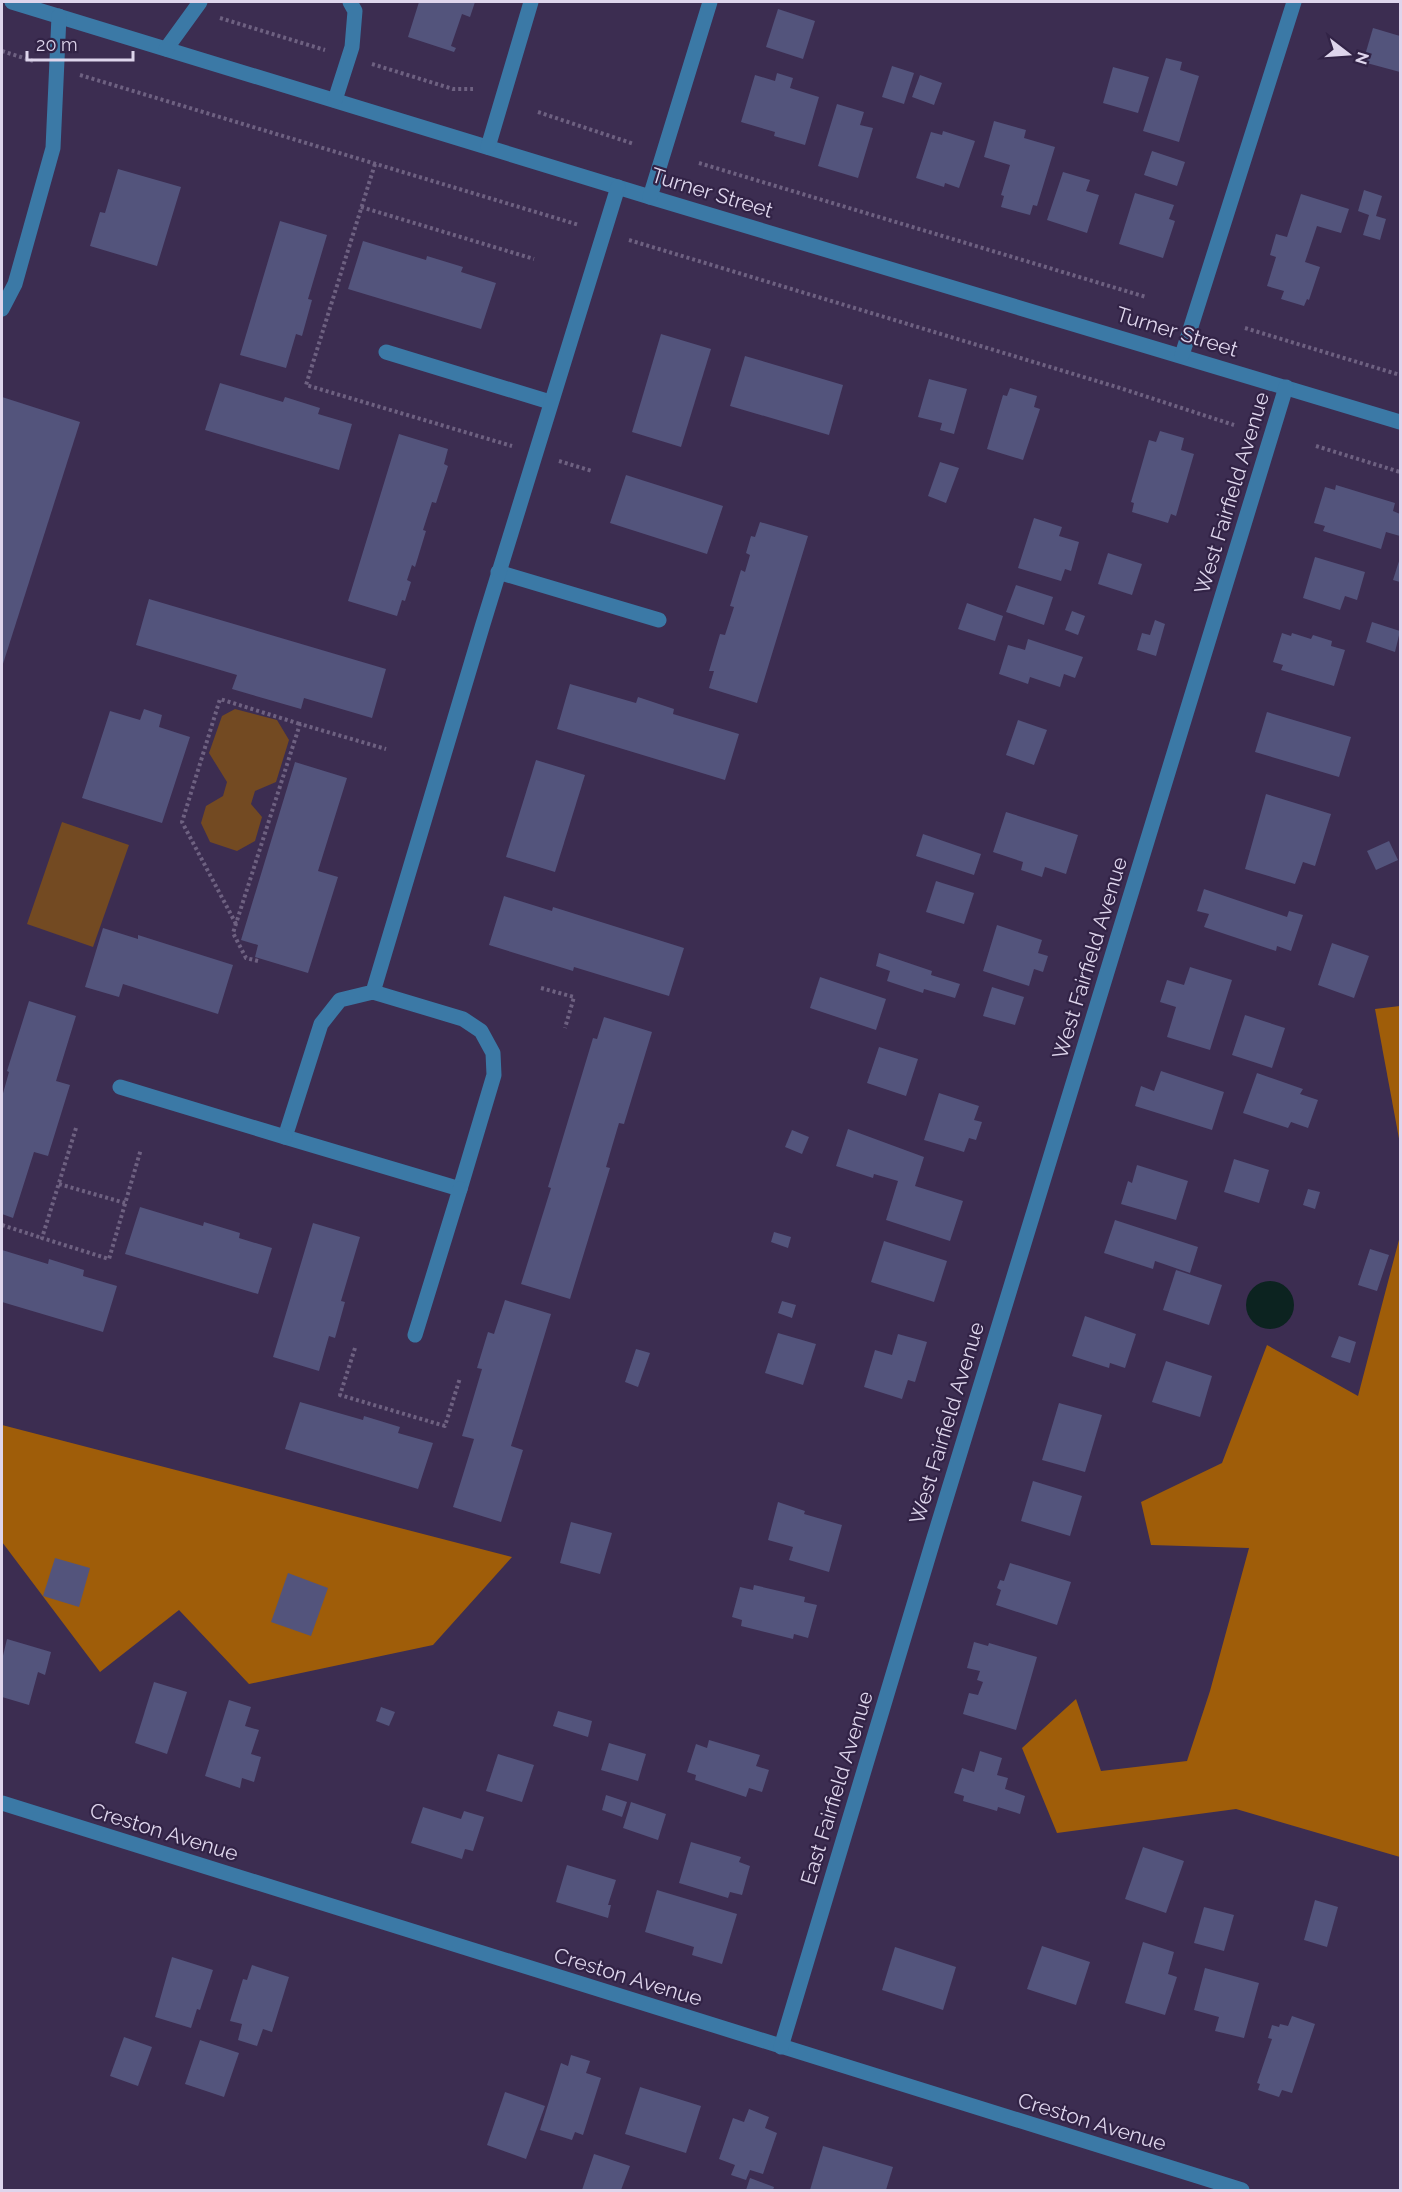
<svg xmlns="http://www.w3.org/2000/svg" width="1402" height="2192" font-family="Raleway,sans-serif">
<rect width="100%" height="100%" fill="#3c2d51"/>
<!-- green -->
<g fill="#734a22">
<path d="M235,709L277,720L289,740L276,782L255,791L251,804L262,817L255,841L237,851L210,842L201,823L206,806L223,796L227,782L209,753L222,716Z"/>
<path d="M62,822L129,845L93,947L27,924Z"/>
</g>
<!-- forest -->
<g fill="#9f5d09">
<path d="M1400,1006V1144L1375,1009Z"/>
<path d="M1400,1236V1857L1236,1809L1057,1833L1022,1748L1076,1699L1101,1771L1187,1761L1210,1691L1249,1548L1151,1545L1141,1502L1222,1463L1267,1345L1358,1396Z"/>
<path d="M2,1425L512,1557L433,1645L249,1684L179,1610L100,1672L2,1542Z"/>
</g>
<!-- water -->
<circle fill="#0c2320" cx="1270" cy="1305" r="24"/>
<!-- building -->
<g fill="#53547c">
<path d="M419,2H475L470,17L462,14L451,46L456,48L454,52L408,37Z"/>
<path d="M778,9L815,21L803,59L766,47Z"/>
<path d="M1373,28L1400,36V72L1363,62Z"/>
<path d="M1166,58L1182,62L1180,70L1199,76L1179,142L1143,131Z"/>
<path d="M892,66L914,73L904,104L882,97Z"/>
<path d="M1113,67L1149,77L1138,113L1103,103Z"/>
<path d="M777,73L793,78L790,88L819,97L805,145L774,136L775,132L741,122L755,75L775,81Z"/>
<path d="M920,75L942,83L934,105L912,97Z"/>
<path d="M837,104L864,112L860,125L873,128L858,178L818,166Z"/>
<path d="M994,121L1026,130L1024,138L1055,147L1037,206L1033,205L1030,215L1001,207L1004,196L1001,195L1010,165L984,157Z"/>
<path d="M943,131L975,141L959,188L945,183L944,187L916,178L931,132L942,135Z"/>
<path d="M1152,151L1185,162L1177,186L1144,175Z"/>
<path d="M118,169L181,187L157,266L90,246L100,212L105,213Z"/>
<path d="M1063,172L1090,180L1086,191L1099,195L1087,233L1047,220Z"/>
<path d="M1364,190L1382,196L1376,216L1386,219L1380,240L1363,235L1369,215L1358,211Z"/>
<path d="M1135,193L1174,205L1169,219L1175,221L1163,258L1119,244Z"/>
<path d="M1301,194L1349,209L1341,233L1317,226L1305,262L1320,267L1309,300L1307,299L1304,306L1281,299L1284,291L1267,286L1276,257L1270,255L1276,234L1287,237Z"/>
<path d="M280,221L327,235L308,299L312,300L302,336L296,334L286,368L240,355Z"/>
<path d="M363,241L426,260L427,256L463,267L461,272L496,283L481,329L348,289Z"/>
<path d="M661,334L711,349L681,447L632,432Z"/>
<path d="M745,356L843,385L829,435L730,406Z"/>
<path d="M929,379L967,389L954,434L940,430L942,423L918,417Z"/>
<path d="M220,383L283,402L285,397L320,408L318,414L352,424L339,470L205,430Z"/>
<path d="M1010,388L1037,396L1034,407L1040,409L1023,460L987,449L1003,395L1007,396Z"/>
<path d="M2,397L80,422L2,667Z"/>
<path d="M1160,431L1184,438L1181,450L1194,454L1176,516L1171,514L1168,523L1132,512L1134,503L1131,502L1149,440L1156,442Z"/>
<path d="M399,434L448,449L444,464L448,466L436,503L432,502L423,530L426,531L415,567L412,565L407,580L411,582L405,601L402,600L397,616L348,601Z"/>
<path d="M940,462L959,468L946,503L928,496Z"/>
<path d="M626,475L723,506L707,554L610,523Z"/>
<path d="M1336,485L1395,503L1393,511L1400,514V536L1386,532L1381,549L1323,531L1325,526L1314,523L1325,487L1335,490Z"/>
<path d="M1034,518L1062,527L1059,536L1079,542L1071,571L1065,569L1061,581L1018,568Z"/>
<path d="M760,522L808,536L757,703L709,688L714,671H709L720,634L725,635L734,607L730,606L741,570L745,572L750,555L746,553L751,536L755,537Z"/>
<path d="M1108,553L1142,564L1132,595L1098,584Z"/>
<path d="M1315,557L1365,572L1357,600L1345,596L1340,610L1303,598Z"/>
<path d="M1400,558V582L1393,580Z"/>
<path d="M1016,585L1053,597L1044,625L1006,612Z"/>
<path d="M149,599L386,669L372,718L304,698L301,709L232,689L237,675L136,645Z"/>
<path d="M967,603L1003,616L995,641L958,629Z"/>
<path d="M1072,611L1085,616L1078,635L1065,630Z"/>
<path d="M1155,620L1165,624L1156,656L1137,650L1142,633L1150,635Z"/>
<path d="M1372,622L1400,631L1395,652L1366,642Z"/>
<path d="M1282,633L1291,636L1292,633L1311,639L1313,635L1332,641L1331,646L1345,650L1334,686L1281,670L1283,665L1273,662Z"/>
<path d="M1028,639L1083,657L1075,678L1064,674L1060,687L1030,677L1028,684L999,674L1008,645L1025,650Z"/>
<path d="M570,684L636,703L638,697L674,709L673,714L739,734L725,780L557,729Z"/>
<path d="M144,709L162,715L159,727L190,737L162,823L82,798L110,711L140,720Z"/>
<path d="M1267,712L1351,737L1339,777L1255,752Z"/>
<path d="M1018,720L1047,730L1034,765L1006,755Z"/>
<path d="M536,760L585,775L555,872L506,857Z"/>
<path d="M295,762L347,778L318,871L338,877L308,973L255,957L258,945L241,940Z"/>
<path d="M1266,794L1331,814L1315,866L1303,862L1295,884L1245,869Z"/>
<path d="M1006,812L1078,835L1066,874L1045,867L1042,877L1021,870L1023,862L993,852Z"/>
<path d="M923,834L981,854L974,875L916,856Z"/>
<path d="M1389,841L1398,860L1376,870L1367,851Z"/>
<path d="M936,881L974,893L964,924L926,912Z"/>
<path d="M1204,889L1287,917L1289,911L1303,915L1291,951L1277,946L1276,951L1204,927L1209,914L1197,911Z"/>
<path d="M504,896L552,911L553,907L684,948L669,996L574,967L573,971L489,945Z"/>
<path d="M997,925L1042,940L1038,953L1048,956L1043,972L1034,969L1029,986L983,971Z"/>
<path d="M103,928L138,939V935L233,965L218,1014L123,984L119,997L85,987Z"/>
<path d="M1332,943L1369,956L1354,998L1318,985Z"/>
<path d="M879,953L932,971L931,975L960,984L955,998L924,989L923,993L887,981L890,971L876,966Z"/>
<path d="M1190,967L1232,980L1210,1050L1167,1037L1176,1007L1160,1002L1167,980L1184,985Z"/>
<path d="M820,977L886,999L876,1030L810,1008Z"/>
<path d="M992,987L1024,997L1015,1025L983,1016Z"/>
<path d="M29,1001L76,1016L56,1081L70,1085L48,1156L34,1152L13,1218L2,1214V1097L9,1072L7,1071Z"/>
<path d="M1245,1015L1285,1028L1272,1068L1232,1055Z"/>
<path d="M604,1017L652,1032L624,1124L619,1123L606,1167L610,1168L570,1299L521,1284L551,1188L548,1187L593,1038L597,1039Z"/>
<path d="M879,1047L918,1059L906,1096L867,1083Z"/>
<path d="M1161,1071L1224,1092L1212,1130L1135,1106L1141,1086L1154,1091Z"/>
<path d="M1257,1073L1303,1089L1300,1094L1318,1100L1308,1128L1291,1122L1288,1128L1243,1113Z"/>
<path d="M939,1093L979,1106L974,1120L982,1122L976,1140L969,1138L964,1152L924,1140Z"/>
<path d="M848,1129L924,1157L915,1186L963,1201L950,1241L886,1220L898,1181L874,1174L873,1178L836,1166Z"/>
<path d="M792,1130L809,1137L802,1154L785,1147Z"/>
<path d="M1234,1159L1269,1170L1259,1203L1224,1192Z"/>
<path d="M1137,1165L1188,1181L1176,1220L1121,1204L1128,1181L1132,1183Z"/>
<path d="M1308,1189L1320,1192L1315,1209L1303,1205Z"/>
<path d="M140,1207L203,1226L204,1222L240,1233L239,1238L272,1248L258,1294L125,1254Z"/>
<path d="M1115,1220L1198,1247L1190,1273L1155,1261L1153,1269L1104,1253Z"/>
<path d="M313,1223L360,1237L341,1301L345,1302L335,1338L329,1336L319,1371L273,1357Z"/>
<path d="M774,1232L791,1237L788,1248L771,1242Z"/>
<path d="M884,1241L947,1261L934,1302L871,1282Z"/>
<path d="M1370,1249L1389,1255L1377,1291L1358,1285Z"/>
<path d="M2,1250L48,1264L49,1259L84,1270L83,1276L117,1286L103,1332L2,1302Z"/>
<path d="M1176,1270L1222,1285L1209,1325L1163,1310Z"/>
<path d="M505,1300L551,1314L511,1446L523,1450L501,1522L453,1507L474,1439L462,1436L482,1369L477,1368L488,1332L494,1334Z"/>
<path d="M782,1301L796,1305L792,1318L778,1313Z"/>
<path d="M1085,1316L1136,1334L1125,1368L1110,1363L1109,1368L1072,1356Z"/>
<path d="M778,1333L816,1344L803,1385L765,1373Z"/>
<path d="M898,1334L927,1342L915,1382L908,1380L902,1399L864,1387L875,1350L892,1355Z"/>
<path d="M1339,1336L1356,1342L1350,1363L1331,1357Z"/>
<path d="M636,1349L650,1353L638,1387L625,1382Z"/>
<path d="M1166,1361L1212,1376L1200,1417L1152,1402Z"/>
<path d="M300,1402L363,1420L364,1416L400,1427L398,1433L433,1443L418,1489L285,1449Z"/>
<path d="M1059,1403L1102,1415L1085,1472L1042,1460Z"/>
<path d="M1033,1481L1082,1496L1070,1536L1021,1521Z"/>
<path d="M778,1502L805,1511L804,1514L842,1525L829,1572L789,1560L793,1547L768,1540Z"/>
<path d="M571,1522L612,1533L600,1574L560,1563Z"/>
<path d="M55,1558L90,1568L79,1607L43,1596Z"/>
<path d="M1010,1563L1071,1582L1057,1625L996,1605L1001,1590L997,1588L1000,1580L1004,1581Z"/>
<path d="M288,1573L328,1588L311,1636L271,1622Z"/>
<path d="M754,1585L805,1597L804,1602L817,1605L808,1638L794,1634L793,1639L741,1626L742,1620L732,1617L740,1587L753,1590Z"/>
<path d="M7,1639L51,1652L45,1675L38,1672L29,1705L2,1697V1660Z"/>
<path d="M974,1642L988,1646L989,1643L1037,1657L1016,1730L963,1714L969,1693L978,1695L983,1682L977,1680L980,1671L967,1668Z"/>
<path d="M154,1682L187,1692L167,1754L135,1743Z"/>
<path d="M229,1700L251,1707L245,1726L259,1730L251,1754L261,1757L254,1782L242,1778L240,1788L205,1776Z"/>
<path d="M381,1707L395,1712L389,1726L376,1721Z"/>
<path d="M558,1711L592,1721L588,1737L553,1726Z"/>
<path d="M709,1740L760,1755L756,1766L769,1770L762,1792L749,1788L746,1797L695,1780L696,1775L687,1772L696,1744L707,1748Z"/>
<path d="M609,1743L646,1754L638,1781L601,1770Z"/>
<path d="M980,1751L1002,1758L997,1775L1008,1778L1005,1789L1025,1796L1020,1814L998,1807L997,1811L963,1801L964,1796L954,1793L962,1768L974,1772Z"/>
<path d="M498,1754L534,1765L522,1802L486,1791Z"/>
<path d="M606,1795L627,1802L622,1817L602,1810Z"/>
<path d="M631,1802L666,1814L658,1840L623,1828Z"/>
<path d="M423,1807L461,1819L464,1811L484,1817L473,1851L465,1849L462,1859L411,1843Z"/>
<path d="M691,1842L741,1857L739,1862L750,1866L742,1895L730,1892L728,1898L679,1883Z"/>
<path d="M1143,1847L1184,1861L1166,1913L1125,1899Z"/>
<path d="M567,1865L616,1880L608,1905H611L608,1918L556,1902Z"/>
<path d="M657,1890L737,1914L722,1964L692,1955L694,1947L645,1932Z"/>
<path d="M1315,1900L1338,1907L1327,1947L1304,1940Z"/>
<path d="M1204,1907L1234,1915L1224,1951L1194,1943Z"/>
<path d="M1143,1942L1174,1952L1168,1974L1177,1977L1165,2015L1125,2003Z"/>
<path d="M1042,1946L1090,1962L1076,2005L1027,1989Z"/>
<path d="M895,1947L956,1967L943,2010L882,1990Z"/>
<path d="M172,1957L213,1970L200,2010L197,2009L191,2028L155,2017Z"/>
<path d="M252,1965L289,1977L272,2032L263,2029L257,2046L238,2040L242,2024L230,2021L243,1979L247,1980Z"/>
<path d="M1205,1968L1259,1983L1244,2038L1215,2031L1219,2017L1194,2010Z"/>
<path d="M1292,2016L1315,2024L1292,2093L1282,2090L1279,2097L1258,2090L1260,2084L1257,2083L1272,2039L1268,2038L1272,2025L1279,2027L1280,2024L1288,2026Z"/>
<path d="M124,2037L152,2047L138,2086L110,2076Z"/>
<path d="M200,2040L239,2053L224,2097L185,2084Z"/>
<path d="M571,2055L590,2061L586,2073L601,2078L583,2135L575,2132L572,2140L540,2130L561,2063L568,2066Z"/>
<path d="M640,2087L701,2106L686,2153L625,2134Z"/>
<path d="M505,2092L545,2106L526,2159L487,2145Z"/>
<path d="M749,2109L769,2117L765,2128L777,2133L763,2174L750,2170L746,2180L731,2175L735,2165L719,2159L733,2118L744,2122Z"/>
<path d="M823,2146L893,2167L886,2190H810Z"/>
<path d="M594,2154L630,2166L621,2190H582Z"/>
<path d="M750,2178L774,2187L773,2190H746Z"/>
</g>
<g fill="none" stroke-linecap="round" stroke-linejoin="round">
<!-- path -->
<g stroke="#6e6181" stroke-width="4" stroke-dasharray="3 3" stroke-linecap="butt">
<path d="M220,18L325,50"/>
<path d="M2,51L33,61"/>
<path d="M372,64L453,89H473"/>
<path d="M80,75L579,225"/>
<path d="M538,112L634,144"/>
<path d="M699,163L1146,297"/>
<path d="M375,164L306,385L512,446"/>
<path d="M361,207L534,259"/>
<path d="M629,240L1120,388L1234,425"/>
<path d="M1245,328L1400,375"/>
<path d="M1316,446L1400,472"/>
<path d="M559,461L592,471"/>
<path d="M236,924L182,822L220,699L300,724"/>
<path d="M258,961L246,958L233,933L300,724L386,749"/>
<path d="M541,988L574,997L565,1028"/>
<path d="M76,1128L42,1238L109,1259L141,1149"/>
<path d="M59,1184L125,1203"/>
<path d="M2,1225L42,1238"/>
<path d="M355,1348L340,1395L445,1426L460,1378"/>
</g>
<!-- minor -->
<g stroke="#3b79a6" stroke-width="15">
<path d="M12,2L650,197L1400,422"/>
<path d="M166,49L200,2"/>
<path d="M335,100L352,47L355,11L350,2"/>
<path d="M488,147L531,2"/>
<path d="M650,197L710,2"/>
<path d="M2,309L15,284L53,148L59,16"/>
<path d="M386,352L550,402"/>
<path d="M1182,355L1294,2"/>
<path d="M498,572L659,620"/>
<path d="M373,992L463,1019L481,1031L493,1053L494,1075L460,1189L285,1137L321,1024L340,1000L373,992L483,624L618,187"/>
<path d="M120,1087L285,1137"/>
<path d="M415,1335L460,1189"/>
<path d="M2,1803L1242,2190"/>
<path d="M781,2047L933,1541L1286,387"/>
</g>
</g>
<g text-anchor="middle" stroke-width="4.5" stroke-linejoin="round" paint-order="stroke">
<!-- street labels -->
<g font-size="21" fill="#ded5ec" stroke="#322346">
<text transform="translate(712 193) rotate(17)" y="7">Turner Street</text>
<text transform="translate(1177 332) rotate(17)" y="7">Turner Street</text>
<text transform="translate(1232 493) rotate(-73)" y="7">West Fairfield Avenue</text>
<text transform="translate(1090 958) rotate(-73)" y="7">West Fairfield Avenue</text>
<text transform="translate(947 1423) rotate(-73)" y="7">West Fairfield Avenue</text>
<text transform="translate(837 1788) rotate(-73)" y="7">East Fairfield Avenue</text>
<text transform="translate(164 1832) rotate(17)" y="7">Creston Avenue</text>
<text transform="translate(628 1977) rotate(17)" y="7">Creston Avenue</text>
<text transform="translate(1092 2122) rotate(17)" y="7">Creston Avenue</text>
</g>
</g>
<!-- border -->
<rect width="1402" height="2192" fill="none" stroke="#ded5ec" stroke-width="6"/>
<!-- north arrow -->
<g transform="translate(1348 54) rotate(107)" stroke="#322346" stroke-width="4.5" paint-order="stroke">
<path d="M0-4.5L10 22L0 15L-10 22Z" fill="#ded5ec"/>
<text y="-9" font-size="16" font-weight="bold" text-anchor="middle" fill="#ded5ec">N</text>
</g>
<!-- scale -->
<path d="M27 51v9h106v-9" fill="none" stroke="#ded5ec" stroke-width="3"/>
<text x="36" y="51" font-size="18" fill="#ded5ec" stroke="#322346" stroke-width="4.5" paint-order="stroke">20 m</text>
</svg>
